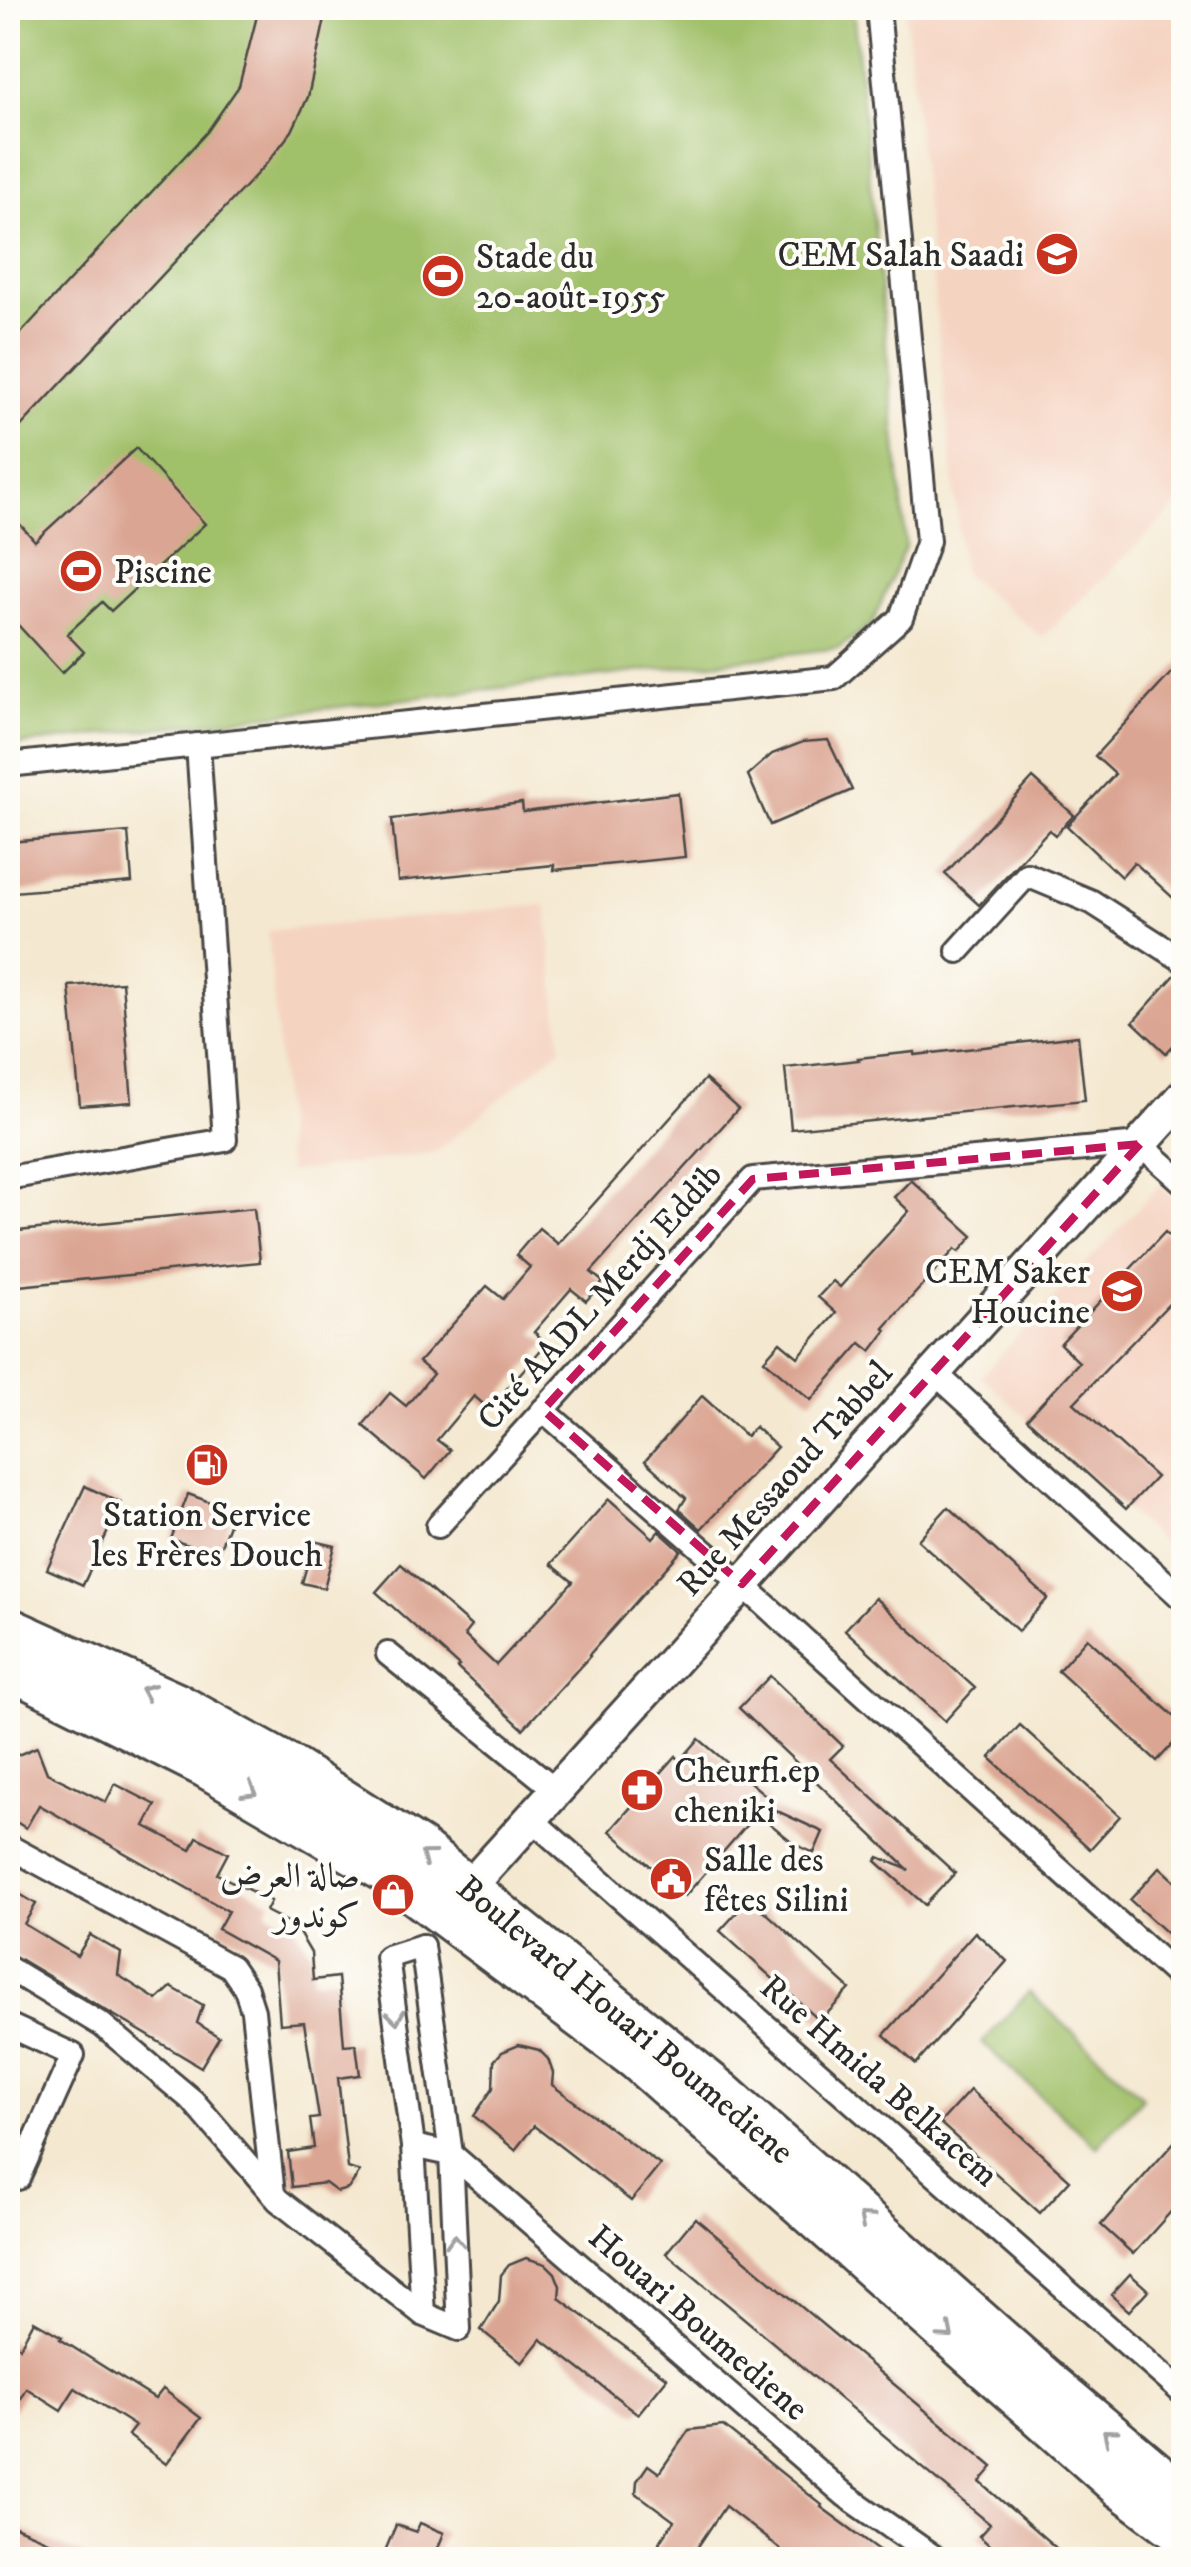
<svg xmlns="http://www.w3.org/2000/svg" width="1191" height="2567" font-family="'IM FELL DW Pica',Amiri,serif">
<rect width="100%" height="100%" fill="#fdfcf7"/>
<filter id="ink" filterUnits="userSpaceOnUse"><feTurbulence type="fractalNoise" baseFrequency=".01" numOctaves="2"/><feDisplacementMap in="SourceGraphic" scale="20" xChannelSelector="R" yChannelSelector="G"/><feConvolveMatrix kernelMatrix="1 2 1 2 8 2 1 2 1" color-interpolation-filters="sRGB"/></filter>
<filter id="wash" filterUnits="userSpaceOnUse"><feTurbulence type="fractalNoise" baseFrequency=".0048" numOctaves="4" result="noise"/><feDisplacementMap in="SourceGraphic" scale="40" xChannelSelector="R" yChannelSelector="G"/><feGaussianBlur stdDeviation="2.25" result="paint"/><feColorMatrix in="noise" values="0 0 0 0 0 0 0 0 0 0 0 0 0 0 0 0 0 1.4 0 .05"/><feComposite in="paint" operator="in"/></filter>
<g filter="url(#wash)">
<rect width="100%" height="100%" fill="#f4e8d0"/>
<!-- built -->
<g fill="#f5d3c1">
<path d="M905,8H1183V500L1042,637L963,573Z"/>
<path d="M546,905L561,1048L436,1152L288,1173L268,931Z"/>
<path d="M1160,1185L1183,1207V1562L981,1376Z"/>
</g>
<!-- green -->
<g fill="#a0c069" stroke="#66764a" stroke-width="2.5">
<path d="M8,8H853L906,545L872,624L839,648L8,746Z"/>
<path d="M1029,1992L1143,2097L1097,2147L982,2043Z"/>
</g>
<g id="blocks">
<!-- building -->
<g fill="#dba593">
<path d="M259,8H325L324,23L308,97L292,131L267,163L8,440V347L207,132L239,86Z"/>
<path d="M136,448L205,524L111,611L102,602L67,634L84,652L62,673L8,614V511L35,541Z"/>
<path d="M1184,659V908L1134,862L1121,877L1067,826L1115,774L1095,756Z"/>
<path d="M828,740L852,790L770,825L748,775L772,754L803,742Z"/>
<path d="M1033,778L1074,815L1055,835L1049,830L979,905L945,874Z"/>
<path d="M678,793L685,857L554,870V865L398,881L392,819L522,803L523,812Z"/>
<path d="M128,832L132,882L14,892L9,842Z"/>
<path d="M1176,974L1184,976V1034L1166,1053L1133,1022Z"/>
<path d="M122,982L132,1102L80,1106L69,986Z"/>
<path d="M1078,1036L1085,1100L791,1129L785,1068L859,1060L858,1058L915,1052V1055Z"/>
<path d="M705,1079L738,1109L591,1272L603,1282L586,1301L571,1289L534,1332L547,1343L489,1409L474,1396L437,1440L450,1450L426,1479L363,1425L390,1393L406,1406L433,1374L419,1362L443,1335L487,1286L503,1299L530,1267L516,1255L539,1228L558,1244Z"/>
<path d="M911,1180L973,1236L959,1252L955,1249L920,1288L884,1328L887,1330L871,1351L861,1343L811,1400L764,1360L780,1342L798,1357L836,1313L818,1297L833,1281L840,1287L909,1211L894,1197Z"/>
<path d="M254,1208L260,1262L8,1287V1232Z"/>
<path d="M1165,1232L1184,1250V1288L1074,1403L1156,1477L1126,1509L1027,1419L1079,1362L1060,1344Z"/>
<path d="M702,1396L746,1436L755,1427L777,1447L701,1529L679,1509L686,1498L645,1461Z"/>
<path d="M85,1486L121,1503L83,1585L47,1569Z"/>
<path d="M188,1494L234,1511L217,1556L171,1539Z"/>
<path d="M609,1499L653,1538L659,1531L681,1551L589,1655L590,1656L523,1729L457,1668L459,1666L376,1592L401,1564L471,1626L464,1635L496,1665L573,1582L551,1564Z"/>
<path d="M948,1507L1048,1598L1018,1631L918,1540Z"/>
<path d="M314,1541L335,1546L324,1588L302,1583Z"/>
<path d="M875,1598L975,1688L945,1721L845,1630Z"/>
<path d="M1087,1638L1184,1725V1732L1157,1761L1058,1671Z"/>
<path d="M770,1676L843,1746L830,1759L955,1873L925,1905L876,1861L879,1857L909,1870L739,1708Z"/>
<path d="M1020,1725L1120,1816L1090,1849L990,1758Z"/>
<path d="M699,1739L770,1799L764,1805L823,1832L814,1853L796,1845L757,1813L685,1896L610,1831L676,1756L680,1761Z"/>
<path d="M37,1747L47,1773L106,1802L115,1784L156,1805L145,1826L191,1850L197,1837L228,1853L217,1874L271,1901L266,1911L295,1926L311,1953L313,1980L338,1977L344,2045L356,2044L360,2075L338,2078L348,2168L360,2172L348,2189L337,2192L325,2183L292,2187L288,2152L314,2148L310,2119L319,2118L304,2022L280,2024L275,1961L218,1929L228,1911L39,1805L26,1828L8,1817V1780L10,1775L8,1759Z"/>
<path d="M1160,1867L1184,1889V1949L1130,1900Z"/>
<path d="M8,1887L36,1904L24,1924L77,1956L90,1935L121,1953L118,1975L157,2000L171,1987L203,2005L197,2023L219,2037L201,2067L8,1952Z"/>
<path d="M750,1898L850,1989L820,2021L720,1931Z"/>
<path d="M975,1932L1007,1961L916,2064L884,2035Z"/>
<path d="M519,2045L539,2050L548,2059L553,2073L552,2085L660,2165L631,2201L534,2126L515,2150L474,2116L493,2088L494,2061L502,2052Z"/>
<path d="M970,2090L1070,2180L1040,2213L940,2123Z"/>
<path d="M1184,2131V2197L1133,2254L1101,2225Z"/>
<path d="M695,2218L993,2467L980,2482L1070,2560H1006L979,2536L990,2524L666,2253Z"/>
<path d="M526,2258L546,2264L555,2273L560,2286L559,2298L667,2378L638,2414L541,2339L522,2363L481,2330L499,2301L501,2275L509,2265Z"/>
<path d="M1130,2274L1148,2290L1129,2311L1111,2295Z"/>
<path d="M34,2321L62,2337L60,2339L155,2399L163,2389L201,2418L166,2464L128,2435L135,2426L75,2388L61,2410L26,2388L8,2420V2340L20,2347Z"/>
<path d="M723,2426L822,2505L821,2507L893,2560H799L786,2551L785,2553L725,2506L689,2560H648L674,2521L636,2493L637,2481L648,2465L659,2473L689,2430Z"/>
<path d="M420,2523L444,2533L433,2560H407L385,2551L396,2525L416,2532Z"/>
<path d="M8,2524L91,2559V2560H8Z"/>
</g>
</g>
</g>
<g filter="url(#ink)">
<use href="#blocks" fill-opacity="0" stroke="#494744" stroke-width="2.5"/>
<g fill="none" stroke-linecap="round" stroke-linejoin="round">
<!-- street casing -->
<g stroke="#494744" stroke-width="28">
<g id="street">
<path d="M8,765L834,678L901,618L928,541L878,8"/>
<path d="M958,951L1027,875L1092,902L1184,961"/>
<path d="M8,1178L225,1140L198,745"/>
<path d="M934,1372L1184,1600"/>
<path d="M543,1410L742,1584L1184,1982"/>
<path d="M438,1526L753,1179L1140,1144L1184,1183"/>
<path d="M388,1654L556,1790"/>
<path d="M530,1818L1184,2394"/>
<path d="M8,1846L231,1967L246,1989L253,2011L273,2194"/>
<path d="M422,1946L387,1957L413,2146L423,2314"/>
<path d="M8,1968L102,2025L193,2101L278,2200L423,2314L459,2329L451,2154L422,1946"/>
<path d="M8,2025L73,2055L18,2178L8,2173"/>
<path d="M413,2146L451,2154L845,2495L938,2560"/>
</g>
</g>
<!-- secondary casing -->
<g stroke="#494744" stroke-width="38">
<path id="secondary" d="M453,1905L1184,1096"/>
</g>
<!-- highway casing -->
<g stroke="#494744" stroke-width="48">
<g id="highway">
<path d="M8,1629L177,1705L286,1765L419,1849L720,2092L1052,2386L1184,2497"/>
<path d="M8,1667L206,1766L386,1871L637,2059L1121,2487L1184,2534"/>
</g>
</g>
<!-- street -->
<use href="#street" stroke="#fff" stroke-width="22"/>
<!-- secondary -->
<use href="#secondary" stroke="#fff" stroke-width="32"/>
<!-- highway -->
<use href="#highway" stroke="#fff" stroke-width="42"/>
</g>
<!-- one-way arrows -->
<defs><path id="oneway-chevron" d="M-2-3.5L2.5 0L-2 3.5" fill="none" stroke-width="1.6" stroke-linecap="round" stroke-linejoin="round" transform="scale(2.5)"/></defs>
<g stroke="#a0a0a0">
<use href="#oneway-chevron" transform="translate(147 1691) rotate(-156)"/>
<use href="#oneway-chevron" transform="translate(250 1791) rotate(30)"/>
<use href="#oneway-chevron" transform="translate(427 1856) rotate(-143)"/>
<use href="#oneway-chevron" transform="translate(396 2017) rotate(82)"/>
<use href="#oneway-chevron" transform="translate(865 2219) rotate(-139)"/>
<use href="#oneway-chevron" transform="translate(455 2241) rotate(-93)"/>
<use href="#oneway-chevron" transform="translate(947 2333) rotate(41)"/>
<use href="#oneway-chevron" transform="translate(1109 2435) rotate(-140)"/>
</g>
</g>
<!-- marked area -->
<path fill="none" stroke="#c2185b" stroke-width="8" stroke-dasharray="20 12" stroke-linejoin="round" d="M1140,1144L742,1584L543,1410L753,1179Z"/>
<!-- icons -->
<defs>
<g id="school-disc" transform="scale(2.25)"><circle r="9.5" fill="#c8321e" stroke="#fdfcf7"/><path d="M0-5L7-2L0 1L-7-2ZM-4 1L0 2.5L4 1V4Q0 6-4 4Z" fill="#fff"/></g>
<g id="stadium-disc" transform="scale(2.25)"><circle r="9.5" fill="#c8321e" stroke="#fdfcf7"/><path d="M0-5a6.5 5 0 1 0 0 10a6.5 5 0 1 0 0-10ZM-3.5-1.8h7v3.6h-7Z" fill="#fff"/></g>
<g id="fuel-disc" transform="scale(2.25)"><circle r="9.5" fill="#c8321e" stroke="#fdfcf7"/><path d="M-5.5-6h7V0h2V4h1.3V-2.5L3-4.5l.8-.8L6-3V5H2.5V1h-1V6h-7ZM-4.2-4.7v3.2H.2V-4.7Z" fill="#fff"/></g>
<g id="pharmacy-disc" transform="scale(2.25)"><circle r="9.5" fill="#c8321e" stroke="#fdfcf7"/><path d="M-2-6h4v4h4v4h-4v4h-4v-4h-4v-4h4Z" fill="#fff"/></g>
<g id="civic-disc" transform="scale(2.25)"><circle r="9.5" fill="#c8321e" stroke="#fdfcf7"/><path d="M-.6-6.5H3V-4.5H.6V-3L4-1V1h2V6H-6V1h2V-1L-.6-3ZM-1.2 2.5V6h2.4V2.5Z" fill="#fff"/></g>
<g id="shop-disc" transform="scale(2.25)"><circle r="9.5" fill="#c8321e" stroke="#fdfcf7"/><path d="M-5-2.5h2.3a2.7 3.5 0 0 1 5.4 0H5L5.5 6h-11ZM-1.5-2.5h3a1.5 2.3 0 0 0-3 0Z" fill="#fff"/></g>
</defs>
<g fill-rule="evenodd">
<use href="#school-disc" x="1057" y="254"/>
<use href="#stadium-disc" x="443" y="276"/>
<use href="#stadium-disc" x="81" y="571"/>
<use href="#school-disc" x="1122" y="1291"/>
<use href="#fuel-disc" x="207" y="1465"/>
<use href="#pharmacy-disc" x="642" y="1790"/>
<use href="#civic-disc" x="671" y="1879"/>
<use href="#shop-disc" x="393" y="1895"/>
</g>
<g text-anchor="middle" stroke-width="8" stroke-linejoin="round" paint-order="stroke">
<!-- poi labels -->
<g font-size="35" fill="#2b2b2b" stroke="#fdfcf7" text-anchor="start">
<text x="1024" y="266" text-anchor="end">CEM Salah Saadi</text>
<text x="476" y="268">Stade du<tspan x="476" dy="40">20-août-1955</tspan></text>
<text x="114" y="583">Piscine</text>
<text x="1090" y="1283" text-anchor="end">CEM Saker<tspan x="1090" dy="40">Houcine</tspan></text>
<text x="207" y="1526" text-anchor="middle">Station Service<tspan x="207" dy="40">les Frères Douch</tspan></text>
<text x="674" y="1782">Cheurfi.ep<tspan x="674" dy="40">cheniki</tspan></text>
<text x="704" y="1871">Salle des<tspan x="704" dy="40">fêtes Silini</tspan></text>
<text x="360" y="1887" text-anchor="end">صالة العرض<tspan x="360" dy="40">كوندور</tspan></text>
</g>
<!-- street labels -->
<g font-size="35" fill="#2b2b2b" stroke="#fdfcf7">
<text transform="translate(599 1296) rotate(-48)" y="12">Cité AADL Merdj Eddib</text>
<text transform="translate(784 1478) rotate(-48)" y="12">Rue Messaoud Tabbel</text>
<text transform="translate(626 2019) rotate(40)" y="12">Boulevard Houari Boumediene</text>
<text transform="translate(880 2080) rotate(41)" y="12">Rue Hmida Belkacem</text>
<text transform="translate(699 2322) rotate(41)" y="12">Houari Boumediene</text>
</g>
</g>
<!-- margin -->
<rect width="1191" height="2567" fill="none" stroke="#fdfcf7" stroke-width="40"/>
</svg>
